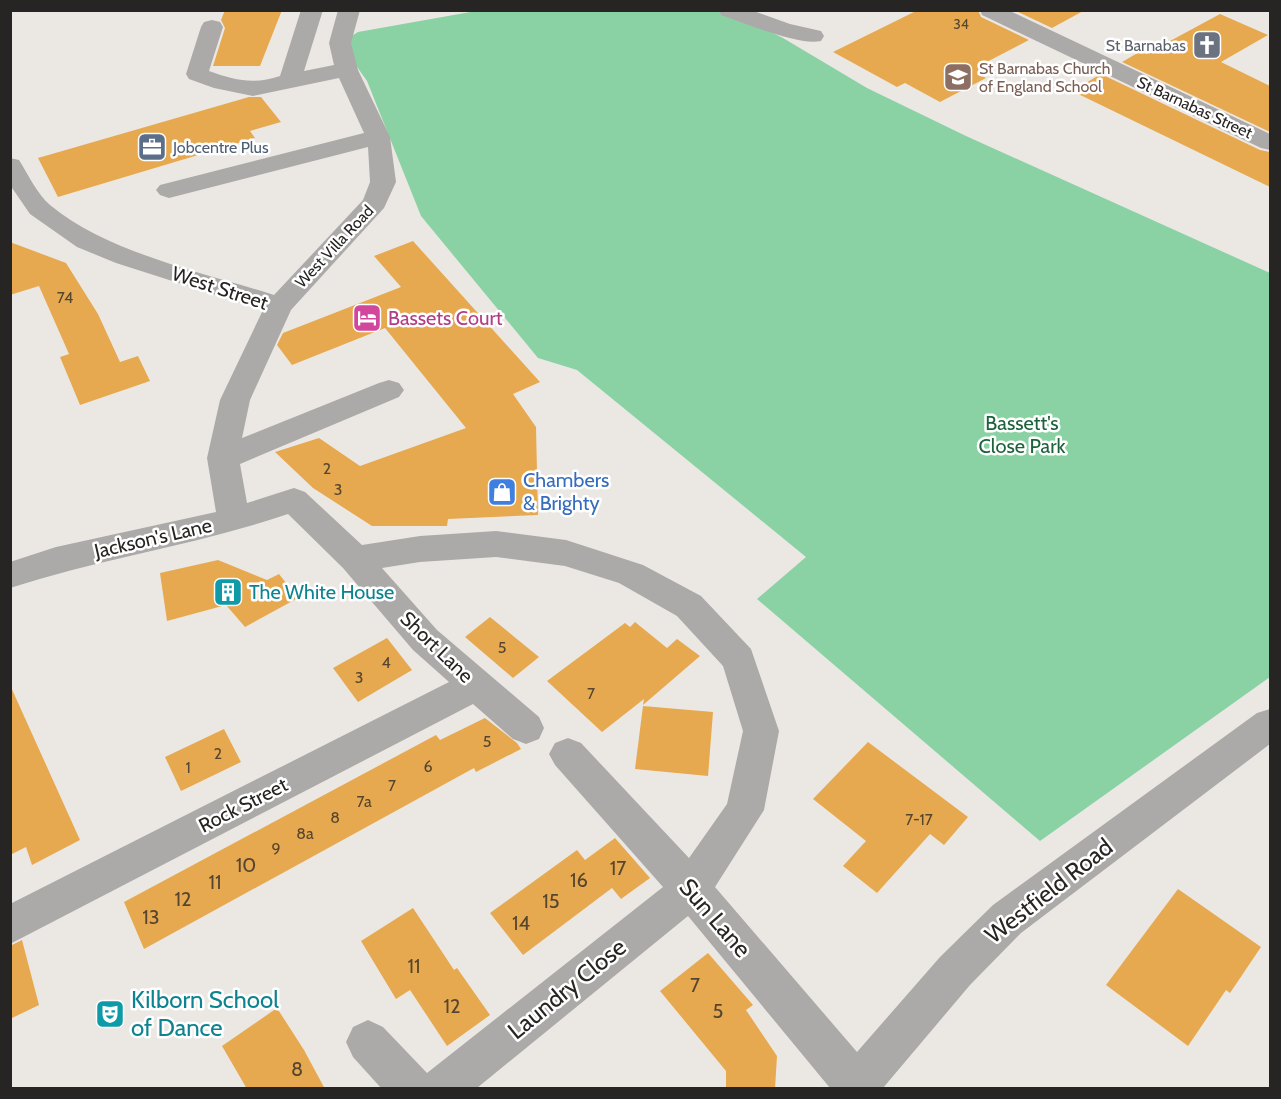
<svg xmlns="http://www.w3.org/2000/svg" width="1281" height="1099" font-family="Cabin,sans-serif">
<rect width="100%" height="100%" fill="#ebe8e4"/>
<!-- green -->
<path fill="#8ad2a3" d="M476,11H728L783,38L867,88L966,136L1270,273V677L1040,841L757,599L806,557L577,370L538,358L421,216L367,81L340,43L358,32Z"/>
<!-- building -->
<g fill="#e7a94f">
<path d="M225,10H282L260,66H213L225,28L221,20Z"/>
<path d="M918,10H978L981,17L1029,40L979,66L986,69L978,73L986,78L940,102L905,83L897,87L833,52Z"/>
<path d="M1014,10H1085L1052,28Z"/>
<path d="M1220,14L1268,35L1221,62L1270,86V132L1122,62L1141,51L1146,54Z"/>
<path d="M1101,74L1260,150L1270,152V187L1072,91Z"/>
<path d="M249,97H261L281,122L250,131L255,138L58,197L38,158Z"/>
<path d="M413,241L540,382L513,394L536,427L538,515L448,519L447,526H372L313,488L275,452L319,438L360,466L466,428L385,328L292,365L277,345L283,333L401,287L374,256Z"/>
<path d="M10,242L66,263L98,314L120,362L138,356L150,381L80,405L60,357L69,354L39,286L10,295Z"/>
<path d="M218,560L267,580L279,574L298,598L245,627L226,605L167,621L160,573Z"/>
<path d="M490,617L539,657L513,678L465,637Z"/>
<path d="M635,622L667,648L677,639L700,656L643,705L644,699L602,732L547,681L625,623L630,627Z"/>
<path d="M387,638L412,670L358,702L333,668Z"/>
<path d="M10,685L80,840L32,865L26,847L10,855Z"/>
<path d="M643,706L713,712L708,776L635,769Z"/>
<path d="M485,718L517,743L521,749L476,772L474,768L144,949L124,902L436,735L440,740Z"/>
<path d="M224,729L241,762L181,791L165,757Z"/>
<path d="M868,742L968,817L944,845L930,834L877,893L843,866L866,841L813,799Z"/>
<path d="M615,838L650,878L621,899L612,888L523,955L490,913L577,850L585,860Z"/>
<path d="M1178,889L1261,947L1230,993L1226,990L1188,1046L1106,985Z"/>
<path d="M413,908L454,970L457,968L490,1015L447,1046L410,990L396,999L361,941Z"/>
<path d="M22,940L39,1005L10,1019V946Z"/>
<path d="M708,953L753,1005L746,1010L777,1056L775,1089H726V1071L660,991Z"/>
<path d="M277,1008L304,1050L325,1089H247L222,1046Z"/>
</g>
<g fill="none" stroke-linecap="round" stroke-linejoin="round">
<!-- minor -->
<g fill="#aca9a9" fill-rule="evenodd">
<path d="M301,10H323L304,71L334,65L329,43L338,10H360L351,43L358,70L390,137L396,182L384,208L291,310L250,400L242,438L379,383L389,380L399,383L404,390L399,397L240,464L247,503L294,488L305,492L362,545L420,536L496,531L566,540L643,565L701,596L751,649L779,731L764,810L715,887L857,1052L940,957L993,905L1257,713L1270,709V744L1021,933L970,985L883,1088H830L688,916L477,1088H381L353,1057L346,1042L353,1027L368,1020L383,1027L427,1073L663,887L555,765L549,754L555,743L568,738L581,743L689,858L727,804L743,731L723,666L677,616L619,583L565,566L496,557L420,562L382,568L437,630L539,717L544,728L539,739L526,744L513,739L473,704L10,944V904L449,682L413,650L343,568L288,514C197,545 102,558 10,588V562L56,547L216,512L207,458L220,400L263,310L116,263L77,247L30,214L10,185V158L19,160C28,174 37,194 50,205C108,253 202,272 274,295L363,200L370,182L368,147L169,198L160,195L156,190L160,185L364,133L339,78L253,96L214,88L189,79L186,74L201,27L204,22L212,20L220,22L223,27L209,71C234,80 254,85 280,76Z"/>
<path d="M719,10H751L790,24L821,31L824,36L821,41C798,46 745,23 721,15Z"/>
<path d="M980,10H1008L1270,134V150L1261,148L982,15Z"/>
</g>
</g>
<!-- icons -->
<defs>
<g id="church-square" transform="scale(1.5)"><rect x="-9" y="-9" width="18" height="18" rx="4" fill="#6b7280" stroke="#fff"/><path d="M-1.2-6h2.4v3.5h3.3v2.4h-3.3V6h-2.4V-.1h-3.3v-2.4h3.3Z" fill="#fff"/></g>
<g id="school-square" transform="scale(1.5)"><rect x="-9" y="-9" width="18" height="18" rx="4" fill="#8d6e63" stroke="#fff"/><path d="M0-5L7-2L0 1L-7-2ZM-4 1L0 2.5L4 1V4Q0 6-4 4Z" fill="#fff"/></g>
<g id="office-square" transform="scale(1.5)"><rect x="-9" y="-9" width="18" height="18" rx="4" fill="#5c6f8a" stroke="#fff"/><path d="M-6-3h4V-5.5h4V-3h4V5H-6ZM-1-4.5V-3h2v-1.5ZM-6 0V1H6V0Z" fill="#fff"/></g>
<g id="hotel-square" transform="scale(1.5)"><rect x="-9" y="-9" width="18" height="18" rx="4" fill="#d1479c" stroke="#fff"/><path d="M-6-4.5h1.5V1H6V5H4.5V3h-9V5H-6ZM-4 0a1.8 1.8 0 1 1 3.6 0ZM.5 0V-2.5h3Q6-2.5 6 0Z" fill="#fff"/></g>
<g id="shop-square" transform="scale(1.5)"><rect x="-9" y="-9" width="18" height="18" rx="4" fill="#3f7fe0" stroke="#fff"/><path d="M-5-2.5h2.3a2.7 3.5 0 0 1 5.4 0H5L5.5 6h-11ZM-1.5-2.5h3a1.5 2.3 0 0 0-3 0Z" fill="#fff"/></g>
<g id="building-square" transform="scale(1.5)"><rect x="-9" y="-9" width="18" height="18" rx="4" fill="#0f9aa8" stroke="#fff"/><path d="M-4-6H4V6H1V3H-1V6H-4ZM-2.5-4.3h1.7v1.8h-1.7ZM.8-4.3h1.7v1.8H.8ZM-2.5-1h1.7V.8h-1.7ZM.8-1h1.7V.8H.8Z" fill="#fff"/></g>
<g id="theatre-square" transform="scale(1.5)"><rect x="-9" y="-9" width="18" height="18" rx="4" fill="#0f9aa8" stroke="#fff"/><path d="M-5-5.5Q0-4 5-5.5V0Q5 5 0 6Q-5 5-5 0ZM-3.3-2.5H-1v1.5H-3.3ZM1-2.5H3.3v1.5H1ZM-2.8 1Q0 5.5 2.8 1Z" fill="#fff"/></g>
</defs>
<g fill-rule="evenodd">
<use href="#church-square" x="1207" y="45"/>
<use href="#school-square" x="958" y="77"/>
<use href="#office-square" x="152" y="147"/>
<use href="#hotel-square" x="367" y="318"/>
<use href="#shop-square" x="502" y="492"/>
<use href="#building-square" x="228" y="592"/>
<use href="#theatre-square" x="110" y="1014"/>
</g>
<g text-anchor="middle" stroke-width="5" stroke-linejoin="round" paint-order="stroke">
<!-- far-number labels -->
<g font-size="14" fill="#57462f">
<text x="961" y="29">34</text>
</g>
<!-- far-worship labels -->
<g font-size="16" fill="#5b616d" stroke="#fff" text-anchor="end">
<text x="1186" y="51">St Barnabas</text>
</g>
<!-- far-education labels -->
<g font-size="16" fill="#785e54" stroke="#fff" text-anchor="start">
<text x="979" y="74">St Barnabas Church<tspan x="979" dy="18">of England School</tspan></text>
</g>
<!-- far-street labels -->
<g font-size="16" fill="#272524" stroke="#fff">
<text transform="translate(1195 107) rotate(25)" y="6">St Barnabas Street</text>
<text transform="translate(334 246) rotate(-47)" y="6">West Villa Road</text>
</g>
<!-- far-service labels -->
<g font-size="16" fill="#4e5e75" stroke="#fff" text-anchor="start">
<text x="173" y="153">Jobcentre Plus</text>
</g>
<!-- number labels -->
<g font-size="16" fill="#57462f">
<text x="65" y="303">74</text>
<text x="327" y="474">2</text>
<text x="338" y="495">3</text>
<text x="502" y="653">5</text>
<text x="386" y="668">4</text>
<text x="359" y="683">3</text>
<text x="591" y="699">7</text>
<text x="487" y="747">5</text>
<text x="218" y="759">2</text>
<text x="428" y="772">6</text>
<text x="188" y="773">1</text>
<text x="392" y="791">7</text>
<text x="364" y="807">7a</text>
<text x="335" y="823">8</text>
<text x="919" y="825">7-17</text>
<text x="305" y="839">8a</text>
<text x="276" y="854">9</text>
</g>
<!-- street labels -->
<g font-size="20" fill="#272524" stroke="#fff">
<text transform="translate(220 288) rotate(18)" y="7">West Street</text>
<text transform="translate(153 538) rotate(-13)" y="7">Jackson's Lane</text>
<text transform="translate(437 647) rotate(44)" y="7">Short Lane</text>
<text transform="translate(243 805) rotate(-27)" y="7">Rock Street</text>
</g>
<!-- hotel labels -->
<g font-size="20" fill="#b23c85" stroke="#fff" text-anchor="start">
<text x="388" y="325">Bassets Court</text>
</g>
<!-- park labels -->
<g font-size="20" fill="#1c633c" stroke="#fff">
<text x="1022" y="430">Bassett's<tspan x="1022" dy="23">Close Park</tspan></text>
</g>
<!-- shop labels -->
<g font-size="20" fill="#366cbe" stroke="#fff" text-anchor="start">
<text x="523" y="487">Chambers<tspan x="523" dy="23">&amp; Brighty</tspan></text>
</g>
<!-- culture labels -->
<g font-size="20" fill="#0d838f" stroke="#fff" text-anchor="start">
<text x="249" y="599">The White House</text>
</g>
<!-- near-number labels -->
<g font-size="20" fill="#57462f">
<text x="246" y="872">10</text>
<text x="618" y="875">17</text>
<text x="579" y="887">16</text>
<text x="215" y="889">11</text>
<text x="183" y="906">12</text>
<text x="551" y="908">15</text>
<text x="151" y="924">13</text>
<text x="521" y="930">14</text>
<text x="414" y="973">11</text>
<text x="695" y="992">7</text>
<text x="452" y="1013">12</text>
<text x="718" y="1018">5</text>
<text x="297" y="1076">8</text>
</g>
<!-- near-street labels -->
<g font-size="24" fill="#272524" stroke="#fff">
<text transform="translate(1049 891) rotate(-38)" y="8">Westfield Road</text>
<text transform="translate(715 918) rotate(49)" y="8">Sun Lane</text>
<text transform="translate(567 989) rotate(-39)" y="8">Laundry Close</text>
</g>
<!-- near-culture labels -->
<g font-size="24" fill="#0d838f" stroke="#fff" text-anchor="start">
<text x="131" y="1008">Kilborn School<tspan x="131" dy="28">of Dance</tspan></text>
</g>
</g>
<!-- border -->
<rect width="1281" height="1099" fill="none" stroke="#272524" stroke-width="24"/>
</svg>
